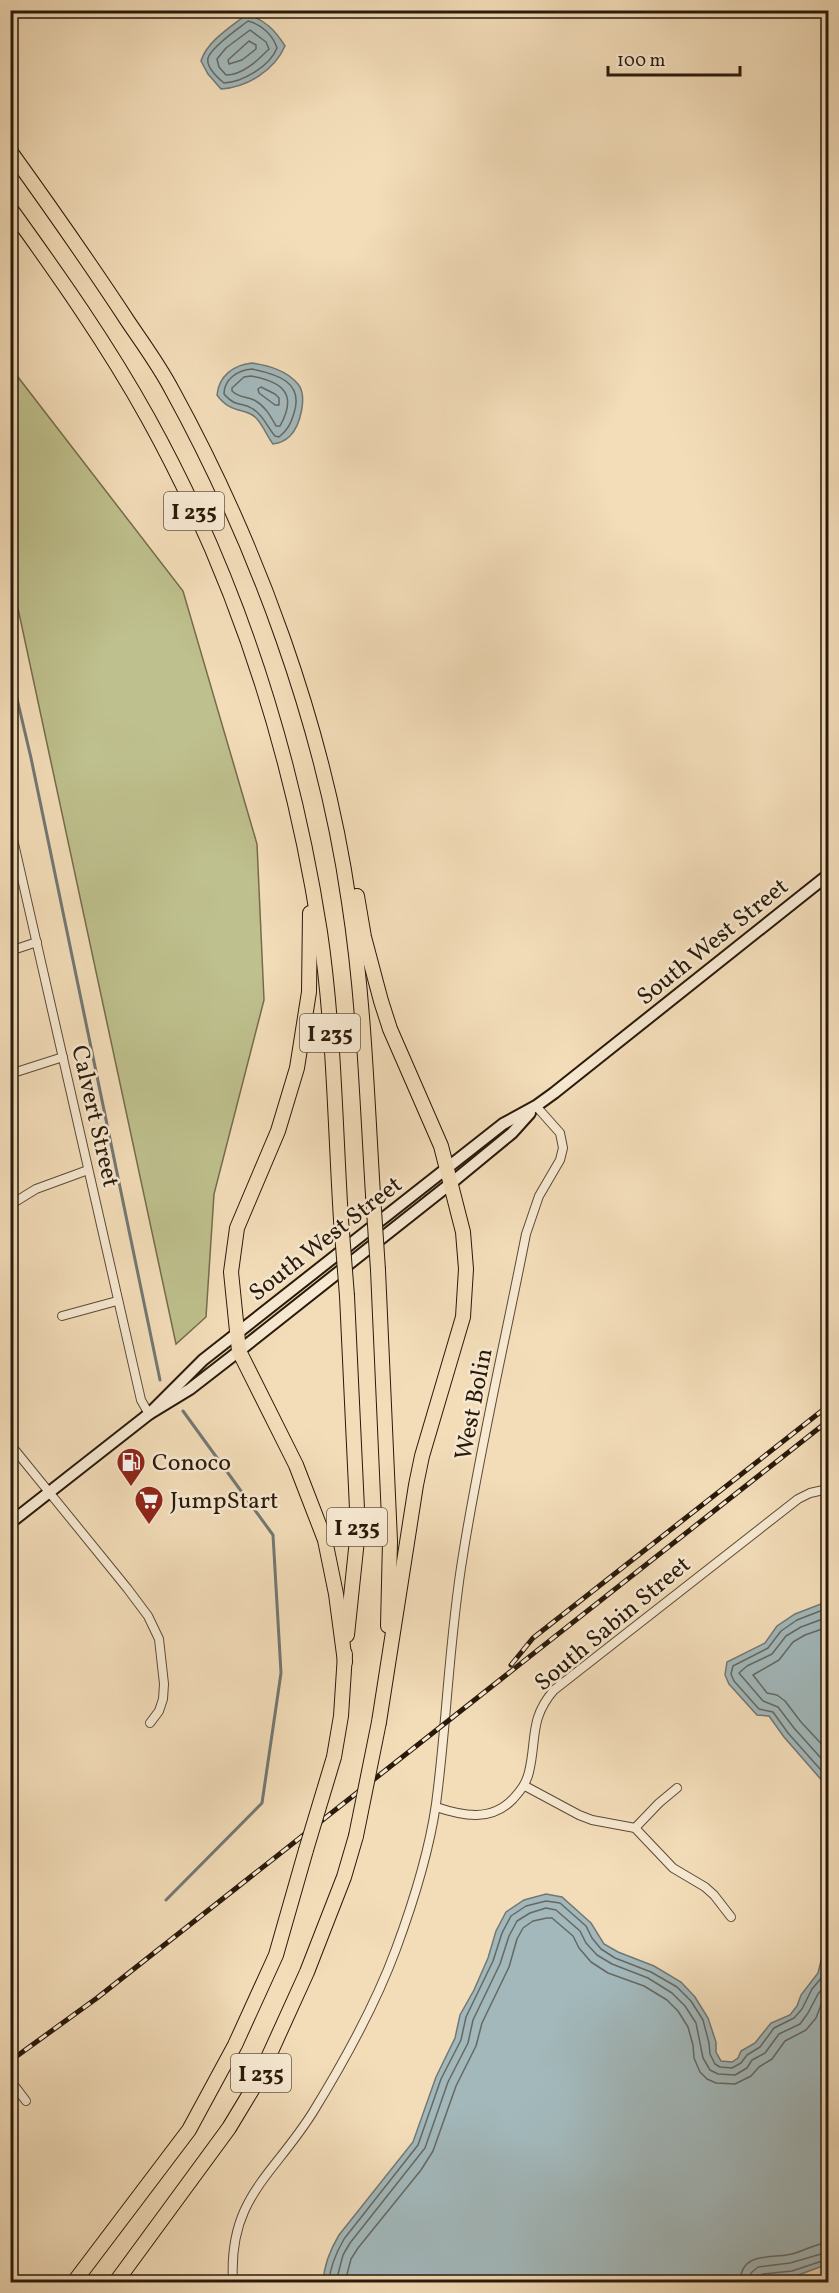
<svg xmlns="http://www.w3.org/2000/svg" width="839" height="2293" font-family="Vollkorn,serif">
<rect width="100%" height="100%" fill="#f3ddb9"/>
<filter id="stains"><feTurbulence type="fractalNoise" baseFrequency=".00333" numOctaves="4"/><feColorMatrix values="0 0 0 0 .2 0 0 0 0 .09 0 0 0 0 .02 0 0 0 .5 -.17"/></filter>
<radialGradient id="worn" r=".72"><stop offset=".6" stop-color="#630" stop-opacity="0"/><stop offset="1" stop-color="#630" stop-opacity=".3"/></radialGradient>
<!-- green -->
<path fill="#bec08d" stroke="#746c4c" stroke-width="1.5" d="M11,368L183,591L257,844L264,1000L214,1194L206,1317L176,1344L11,576Z"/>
<!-- water -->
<g fill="#a2b8bb" stroke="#727874" stroke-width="1.5">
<path d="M247,14C265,20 275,30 285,46C274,71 247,87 221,89L208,74L201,61C207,41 231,27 247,14Z"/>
<path d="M252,363C269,366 286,370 298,384C308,396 300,426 290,436C285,441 280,443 273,444C267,436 264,427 257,419C247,407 231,415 217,395C219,376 233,365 252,363Z"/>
<path d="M826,1602L828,1603V1848L822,1819L827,1799L825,1784L784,1737L769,1716L757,1715L729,1684L725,1675L727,1662L765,1643L777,1626L795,1614Z"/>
<path d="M546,1894L562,1897L591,1923L604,1944L618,1952L654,1966L681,1982L695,1997L708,2018L716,2042V2052L721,2061L732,2062L738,2058L741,2051L755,2043L771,2023L790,2015L797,2006L801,1995L818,1973L828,1933V2264L793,2277L736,2282H323C324,2265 330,2250 339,2235L413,2142L436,2077L455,2038L460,2015L474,1990L488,1958L496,1931L506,1912L524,1900Z"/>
</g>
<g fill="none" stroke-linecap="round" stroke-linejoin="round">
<!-- shore -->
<g stroke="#666862" stroke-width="1.5">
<path d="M248,21C261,24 273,35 277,48C270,66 243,82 224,83C218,78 206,67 208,58C211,47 239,28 248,21Z"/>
<path d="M250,30L266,42L269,49C258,60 243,75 226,75L219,67L217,59L226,48Z"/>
<path d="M249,41L256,45V49L242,60L229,64L228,60Z"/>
<path d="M252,369C277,374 304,382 294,413C291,423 288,430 279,437L275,436C267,427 264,416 253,409C242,401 237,409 224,394C224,379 238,370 252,369Z"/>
<path d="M251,376C283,382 298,394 280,426H276C270,415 265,406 254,400C245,396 239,398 232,391V388L244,377Z"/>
<path d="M261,387L275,394L279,398V405H275L259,393L258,389Z"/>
<path d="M828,1608L797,1620L781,1631L768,1648L733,1666L731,1674L734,1681L759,1709L773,1712L788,1733L828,1778"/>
<path d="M828,1617L801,1627L786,1636L772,1654L747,1666L739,1673L763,1701L778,1707L794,1728L828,1766"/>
<path d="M828,1627L805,1635L793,1642L779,1660L753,1675L767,1693L777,1695L785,1701L801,1722L828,1751"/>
<path d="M329,2282C330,2266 336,2253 344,2239L418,2145L441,2079L461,2040L466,2017L493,1961L502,1933L511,1916L526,1906L546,1901L560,1903L586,1926L592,1938L601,1949L615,1958L651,1972L677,1987L691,2001L703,2020L709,2043L710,2054L715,2064L720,2067L732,2068L741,2063L747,2055L760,2047L774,2028L794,2018L802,2009L812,1989L823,1976L828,1959"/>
<path d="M336,2282L343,2255L350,2243L425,2148L448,2082L468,2043L473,2020L500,1964L509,1936L517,1921L530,1913L546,1908L556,1910L580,1931L586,1943L597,1955L612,1964L648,1978L672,1993L685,2006L696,2023L703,2058L710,2070L718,2074L735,2075L747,2068L752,2060L765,2053L779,2034L800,2024L808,2013L818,1994L828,1982"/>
<path d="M345,2282L351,2259L358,2248L421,2170L433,2151L456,2086L476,2046L482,2023L509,1967L517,1939L523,1928L533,1921L547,1918H552L573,1936L579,1948L591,1962L608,1973L644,1986L667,2000L678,2011L688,2027L693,2045L694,2058L700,2072L707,2079L716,2083L735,2084L751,2076L759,2067L772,2059L785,2041L806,2030L816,2018L821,2005L828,1995"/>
<path d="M740,2282C741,2251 771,2259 792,2254C804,2251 816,2243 828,2243"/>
<path d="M749,2282L751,2273L758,2267L790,2263L828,2252"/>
<path d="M757,2282L758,2277L763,2274L792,2271L828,2259"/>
</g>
<!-- stream -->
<g stroke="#727874" stroke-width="3">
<path d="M10,669L31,758L160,1380"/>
<path d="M166,1900L262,1803L281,1673L273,1535L183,1411"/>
</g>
<!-- street casing -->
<g stroke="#5c4a36" stroke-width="10">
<g id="street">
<path d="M10,826L141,1400L149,1414"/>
<path d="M10,951L37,942"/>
<path d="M10,1074L63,1057"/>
<path d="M10,1205L36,1189L88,1170"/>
<path d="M62,1316L117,1301"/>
<path d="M10,1444L127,1588L148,1616L159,1639L164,1684L163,1699L159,1711L150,1723"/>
<path d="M525,1786L579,1815L592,1820L635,1828L673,1868L705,1887L714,1895L731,1917"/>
<path d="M436,1807C463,1816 491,1822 513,1799C521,1790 526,1784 529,1772C537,1739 529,1719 554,1690L798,1499L810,1493L828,1489"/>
<path d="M635,1828L659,1803L677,1788"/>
<path d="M10,2080L26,2101"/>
<path d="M233,2282C228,2198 273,2176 313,2112C345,2060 375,2006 396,1949C413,1903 429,1853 436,1804C447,1722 449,1638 463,1555C480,1448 505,1341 526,1234L539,1196L560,1160L563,1148L560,1133L536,1106"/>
</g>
</g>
<!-- secondary casing -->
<g stroke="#29190a" stroke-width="14">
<g id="secondary">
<path d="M149,1414L203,1360L503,1124L536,1106L554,1093L828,875"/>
<path d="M10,1523L149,1414L190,1389L239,1351L450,1184L512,1133L530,1113"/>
</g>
</g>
<!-- highway casing -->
<g stroke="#29190a" stroke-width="16">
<g id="highway">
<path d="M10,151C51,208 91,265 129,323C144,345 160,367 172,390C257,545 324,727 349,902C364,999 367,1098 373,1195"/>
<path d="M10,208C59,276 107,344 148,418C236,577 292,752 320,932C334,1027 335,1124 341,1220"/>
<path d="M357,896L364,937L381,1001L390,1029L441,1146L463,1232L466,1269L463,1317L422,1456L416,1485L379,1722"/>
<path d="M310,913L309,992L297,1068L278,1131L237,1228L231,1272L239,1351L296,1465L325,1540L336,1594L345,1662"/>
<path d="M378,1270L390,1541L388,1626"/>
<path d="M347,1296L358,1530L347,1635"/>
<path d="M334,1757L341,1716L345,1654"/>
<path d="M74,2282L189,2130L235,2045L276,1955L306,1850"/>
<path d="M116,2282L229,2128L258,2080L307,1972L344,1877L356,1836"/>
</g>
</g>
<!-- street -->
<use href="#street" stroke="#f7e9d2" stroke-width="8"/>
<!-- secondary -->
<use href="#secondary" stroke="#f7e9d2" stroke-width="10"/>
<!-- highway -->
<use href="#highway" stroke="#f3ddb9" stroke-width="14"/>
<!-- rail casing -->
<g stroke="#29190a" stroke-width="5">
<g id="rail">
<path d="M511,1665L533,1638L547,1627L828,1406"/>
<path d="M10,2061L97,1998L828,1421"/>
</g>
</g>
<!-- rail -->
<use href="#rail" stroke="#f7e9d2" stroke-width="3" stroke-dasharray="9" stroke-linecap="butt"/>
<!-- highway-bridge casing -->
<g stroke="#29190a" stroke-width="16" stroke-linecap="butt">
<g id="highway-bridge">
<path d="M373,1195L378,1270"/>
<path d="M341,1220L347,1296"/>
<path d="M356,1836L379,1722"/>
<path d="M306,1850L334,1757"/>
</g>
</g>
<!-- highway-bridge -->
<use href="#highway-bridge" stroke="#f3ddb9" stroke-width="14"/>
</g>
<!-- icons -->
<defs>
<g id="fuel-pin" transform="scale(1.5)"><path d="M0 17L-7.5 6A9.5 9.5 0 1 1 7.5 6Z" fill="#8f2418" stroke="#f7e9d2"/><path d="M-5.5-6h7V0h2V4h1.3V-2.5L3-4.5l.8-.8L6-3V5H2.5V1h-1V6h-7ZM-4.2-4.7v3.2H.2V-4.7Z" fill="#fff"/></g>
<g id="supermarket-pin" transform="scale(1.5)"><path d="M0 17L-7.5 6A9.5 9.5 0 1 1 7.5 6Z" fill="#8f2418" stroke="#f7e9d2"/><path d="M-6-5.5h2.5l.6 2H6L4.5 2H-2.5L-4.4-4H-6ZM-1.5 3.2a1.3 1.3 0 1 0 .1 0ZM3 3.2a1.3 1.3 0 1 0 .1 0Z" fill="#fff"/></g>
</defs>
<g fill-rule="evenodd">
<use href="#fuel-pin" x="131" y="1462"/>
<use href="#supermarket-pin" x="149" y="1500"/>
</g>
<g text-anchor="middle" stroke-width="5" stroke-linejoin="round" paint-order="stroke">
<!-- shield labels -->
<g fill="#f7e9d2" stroke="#675746" stroke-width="1.5">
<rect x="164" y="492" width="60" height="38" rx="4.5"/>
<rect x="300" y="1014" width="60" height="38" rx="4.5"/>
<rect x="327" y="1508" width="60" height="38" rx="4.5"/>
<rect x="231" y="2054" width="60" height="38" rx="4.5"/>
</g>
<g font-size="22" font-weight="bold" fill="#29190a">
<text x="194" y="519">I 235</text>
<text x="330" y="1041">I 235</text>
<text x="357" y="1535">I 235</text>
<text x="261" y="2081">I 235</text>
</g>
<!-- street labels -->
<g font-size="24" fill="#29190a" stroke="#f7e9d2">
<text transform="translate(712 941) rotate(-39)" y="8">South West Street</text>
<text transform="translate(96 1116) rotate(77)" y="8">Calvert Street</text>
<text transform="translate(325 1238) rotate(-38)" y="8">South West Street</text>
<text transform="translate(473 1404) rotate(-79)" y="8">West Bolin</text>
<text transform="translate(612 1623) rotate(-40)" y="8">South Sabin Street</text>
</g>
<!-- poi labels -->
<g font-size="24" fill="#29190a" stroke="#f7e9d2" text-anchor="start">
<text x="152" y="1470">Conoco</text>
<text x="170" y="1508">JumpStart</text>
</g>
</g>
<!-- margin -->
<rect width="839" height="2293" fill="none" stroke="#f3ddb9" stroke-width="36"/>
<rect x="12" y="12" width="815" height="2269" fill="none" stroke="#29190a" stroke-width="3"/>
<rect x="18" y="18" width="803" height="2257" fill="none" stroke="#29190a" stroke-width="1.5"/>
<!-- scale -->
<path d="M608 66v9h132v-9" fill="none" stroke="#29190a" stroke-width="3"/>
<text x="617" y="66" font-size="18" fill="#29190a" stroke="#f7e9d2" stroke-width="4.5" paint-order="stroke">100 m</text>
<rect width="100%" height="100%" filter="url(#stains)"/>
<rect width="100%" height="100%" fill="url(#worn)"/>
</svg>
